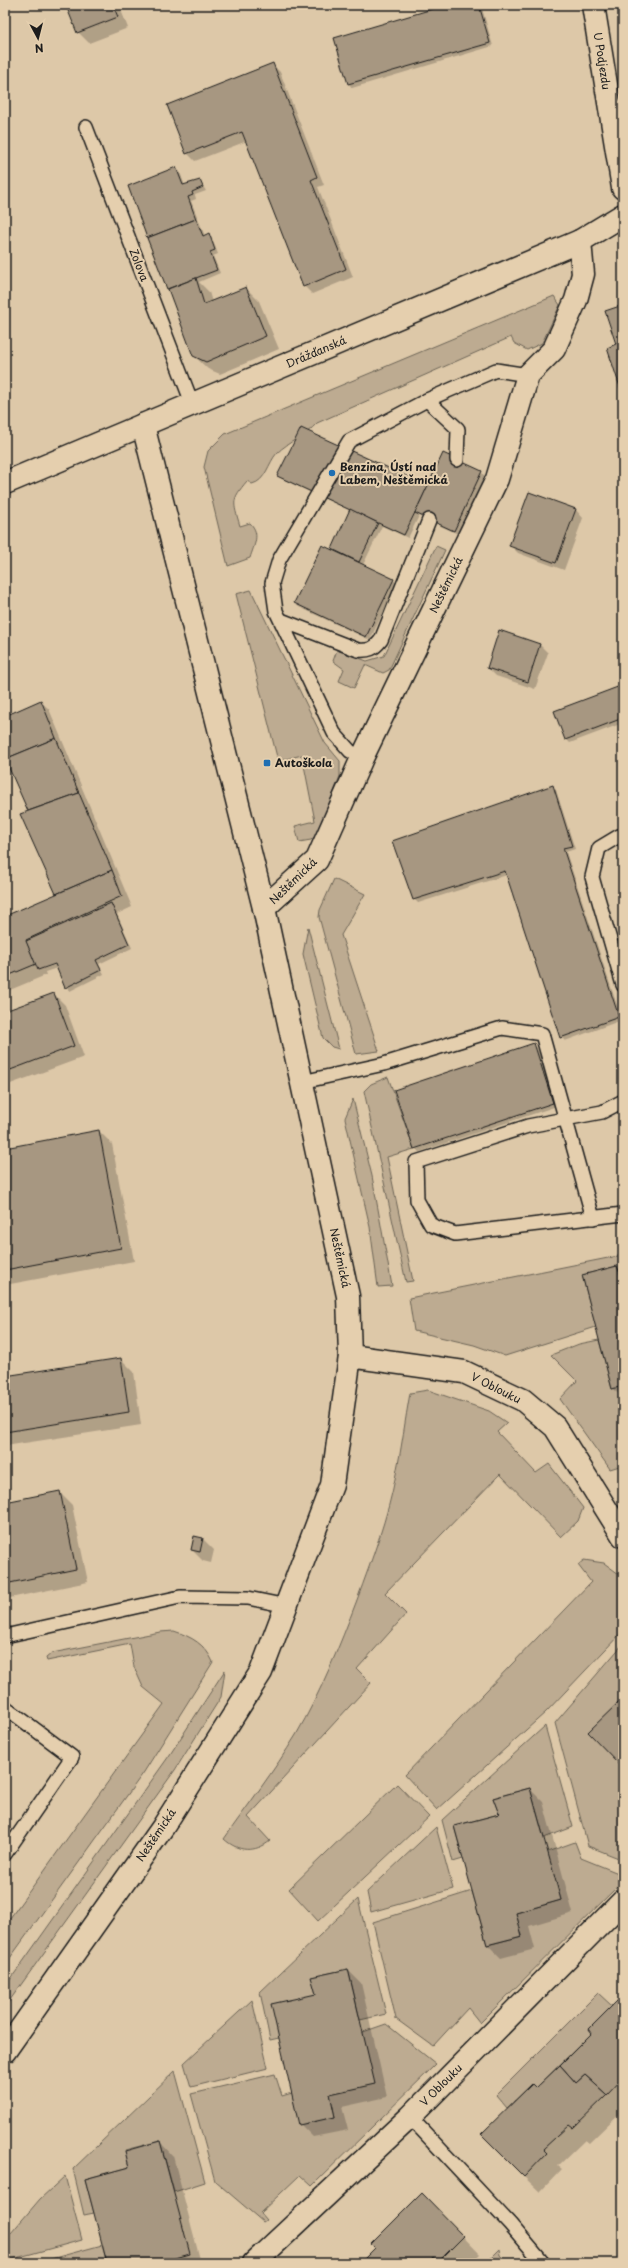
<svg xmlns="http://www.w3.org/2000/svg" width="628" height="2268" font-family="'Playpen Sans',sans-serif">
<rect width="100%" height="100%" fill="#ddc8a8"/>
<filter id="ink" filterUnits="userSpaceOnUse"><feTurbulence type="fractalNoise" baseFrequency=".025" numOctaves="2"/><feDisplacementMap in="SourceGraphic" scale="8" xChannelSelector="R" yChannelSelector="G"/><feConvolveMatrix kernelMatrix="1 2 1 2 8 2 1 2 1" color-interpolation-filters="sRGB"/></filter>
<g filter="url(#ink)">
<!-- green -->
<g fill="#bdab91" stroke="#6c6456">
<path d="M554,296L560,305L542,343L527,350L514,343L511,337L317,423C306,436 289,441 277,453C268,463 266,481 252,484L247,481C231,500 233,502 240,526L250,523C261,534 254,545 250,558L228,566L204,467L208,451L225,434Z"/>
<path d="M436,546L445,550L389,670L383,673L365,665L354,688L339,681L344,669L333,661L337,650L367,661L384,656Z"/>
<path d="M251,590L325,743L340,761V776L318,833L311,840L299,842L295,826L315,821L302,755L278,761L236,594Z"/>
<path d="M334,879L365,894L341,935L379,1051L356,1054L319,917L320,910Z"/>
<path d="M308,927L339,1049L332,1047L323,1038L303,954Z"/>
<path d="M388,1077L414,1149L387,1157L413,1281L406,1282L364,1091L371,1084Z"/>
<path d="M353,1099L372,1176L392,1286L378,1287L370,1227L345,1118Z"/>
<path d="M623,1255V1282L617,1266L582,1275L596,1327L505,1356L474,1345L414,1331L409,1298Z"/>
<path d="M599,1340L612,1389L623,1386V1465L610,1469L560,1399L577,1381L551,1355L579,1344Z"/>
<path d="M428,1390L489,1411L507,1423L497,1432L536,1473L549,1464L583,1508L578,1521L561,1537L500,1474L385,1593L406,1614L357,1669L371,1683L248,1817L270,1841C255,1853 238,1852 224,1839C248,1805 274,1771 296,1735C321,1692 339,1647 357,1600C372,1559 388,1517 396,1474C402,1447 405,1420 410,1393Z"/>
<path d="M584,1560L604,1563L623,1577V1631L546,1712L437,1810L405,1775L591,1582L578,1565Z"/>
<path d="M174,1631C192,1637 205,1644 213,1662L144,1772L5,1965V1925L164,1704L143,1687L134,1667L130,1644L47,1661L46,1658L52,1653L160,1632Z"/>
<path d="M623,1644V1698L589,1732L623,1768V1858L621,1859L588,1846L555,1723Z"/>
<path d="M225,1670L221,1697L175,1770L5,2007V1987L169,1756Z"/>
<path d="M545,1726L573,1827L544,1838L530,1788L493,1798L499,1814L454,1826L463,1859L453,1862L442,1820Z"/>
<path d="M397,1784L429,1817L318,1921L289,1889Z"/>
<path d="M436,1827L453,1889L371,1912L367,1892Z"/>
<path d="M575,1842L581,1858L623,1875V1881L480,2023L468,2008L433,2046L396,2019L373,1922L472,1891L487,1945L522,1936L516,1913L561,1900L547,1852Z"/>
<path d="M358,1899L386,2014L360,2020L348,1969L312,1977L316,1994L279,2038L270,2040L260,1992Z"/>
<path d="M598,1993L612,2006L589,2029L592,2033L536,2088L532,2084L507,2108L496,2095Z"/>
<path d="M252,2000L268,2068L191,2087L184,2063Z"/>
<path d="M386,2024L436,2064L312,2186L300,2175L260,2213L266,2220L263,2222L215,2181L191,2094L275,2074L282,2096L292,2093L335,2117L330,2094L363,2032Z"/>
<path d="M175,2071L205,2182L174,2192L160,2141L125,2150L129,2167L85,2179L94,2213L84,2215L73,2169Z"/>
<path d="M65,2176L82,2240L5,2261V2240L40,2199Z"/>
<path d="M102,2245L107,2263H36Z"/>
<path d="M499,2249L500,2255L507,2263H485Z"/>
</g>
<!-- shadow -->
<g fill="#0003" fill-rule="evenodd">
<path d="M77,5H119L128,28L89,43L78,32Z"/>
<path d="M450,5H481L493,46L352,88L349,84Z"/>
<path d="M272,64L280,72L324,185L318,187L353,277L312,294L304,286L247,141L195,161L187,153Z"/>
<path d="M176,168L180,172L185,186L200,181L206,191L195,195L196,199L191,201L205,236L208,235L212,238L218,254L213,256L220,273L199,282L209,292L212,302L246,288L259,301L279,349L220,374L208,369L194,356L180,283L167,288Z"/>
<path d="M481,472L485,476L458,534L419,516L408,538L382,526L363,565L393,580L397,583L370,640L299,607L295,603L332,550L351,511L282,479L279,476L428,487Z"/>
<path d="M576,510L583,518L564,570L518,553L510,545Z"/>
<path d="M500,631L540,645L548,653L535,689L496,676L488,668Z"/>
<path d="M623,686V723L570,743L566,739Z"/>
<path d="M41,702L49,709L132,907L117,914L132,948L99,964L104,974L70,991L57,968L45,972L46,975L5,992V917L57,895L22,814L30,812L10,768L7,770L5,768V717ZM59,961L60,963L43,969V967Z"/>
<path d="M552,786L556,790L575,849L566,852L622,1020L565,1041L561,1037L507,875L418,903L414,899Z"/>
<path d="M54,994L65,1005L84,1057L5,1086V1012Z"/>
<path d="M533,1044L537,1048L557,1106L419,1152L415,1148Z"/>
<path d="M99,1131L112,1144L134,1261L5,1285V1149Z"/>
<path d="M617,1267L623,1273V1399L613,1388Z"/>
<path d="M121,1359L134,1372L141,1425L5,1446V1377Z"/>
<path d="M59,1492L72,1505L88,1582L5,1599V1503Z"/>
<path d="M195,1537L203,1539L214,1550L211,1563L203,1561L192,1550Z"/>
<path d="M530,1789L543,1802L573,1913L529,1926L535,1949L501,1958L488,1945L456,1827L500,1814Z"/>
<path d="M348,1970L361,1983L387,2097L342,2107L348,2130L313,2137L300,2124L317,1995Z"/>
<path d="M623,1996V2110L589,2143L585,2140L558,2166L562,2169L540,2192L524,2177L536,2089L594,2033Z"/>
<path d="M160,2142L173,2156L201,2263H108L130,2168Z"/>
<path d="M439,2212L480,2254L471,2263H361Z"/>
</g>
<!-- building -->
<g fill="#a79781" stroke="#1c1c1c">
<path d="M75,5H113L118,17L77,33L67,8Z"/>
<path d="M446,5H479L490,43L348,84L334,38Z"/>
<path d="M273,63L317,177L311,180L346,269L303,287L242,132L186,154L167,105Z"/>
<path d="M176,167L183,185L200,180L203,187L192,192L193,195L188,197L196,219L147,238L128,186Z"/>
<path d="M196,219L203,236L209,233L215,250L210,252L217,270L167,289L147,238Z"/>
<path d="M196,278L204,304L246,287L266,336L206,362L193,356L168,289Z"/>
<path d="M623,305V396L607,348L616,344L605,311Z"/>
<path d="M301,428L428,486L404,535L277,476Z"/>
<path d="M443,453L482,471L454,531L415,513Z"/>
<path d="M529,492L576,509L556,563L509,546Z"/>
<path d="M350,509L378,523L359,562L332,549Z"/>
<path d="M322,545L394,579L366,637L294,603Z"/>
<path d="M499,630L540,644L528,682L487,668Z"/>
<path d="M623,685V718L565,740L554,711Z"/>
<path d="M41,700L56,738L5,759V716Z"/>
<path d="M56,738L79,793L28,811L5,759Z"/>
<path d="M553,785L572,846L563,848L619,1017L560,1038L505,871L413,900L392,841Z"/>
<path d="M79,793L112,870L56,894L20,814Z"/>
<path d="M112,870L122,896L26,940L36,964L5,977V916Z"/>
<path d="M111,903L129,944L96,960L101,970L65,988L55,964L38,970L26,941Z"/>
<path d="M54,993L74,1046L5,1072V1011Z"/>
<path d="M534,1043L553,1103L414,1149L394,1090Z"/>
<path d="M99,1130L121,1248L5,1270V1148Z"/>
<path d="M617,1266L623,1282V1386L612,1389L582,1275Z"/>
<path d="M121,1358L129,1412L5,1432V1376Z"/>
<path d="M60,1491L76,1569L5,1584V1502Z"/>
<path d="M194,1536L203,1538L200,1552L191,1550Z"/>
<path d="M623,1698V1768L588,1732Z"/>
<path d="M530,1788L561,1900L516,1913L522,1936L487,1945L454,1826L499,1814L493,1798Z"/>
<path d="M348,1969L375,2084L330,2094L335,2117L299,2125L271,2004L316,1994L311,1977Z"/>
<path d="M623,1995V2078L607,2095L585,2075L576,2083L560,2065L592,2033L589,2029Z"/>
<path d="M560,2065L576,2083L585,2075L607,2095L573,2128L569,2125L543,2149L547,2153L524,2177L481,2134L532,2084L536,2088Z"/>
<path d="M160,2141L190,2254L158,2263H107L85,2179L129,2167L125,2151Z"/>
<path d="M422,2193L464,2236L438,2262L433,2258L428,2263H360L375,2248L371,2244Z"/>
</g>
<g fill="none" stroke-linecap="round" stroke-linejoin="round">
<!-- service casing -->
<g stroke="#1c1c1c" stroke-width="16">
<g id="service">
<path d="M86,127L192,403"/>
<path d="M427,400L458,429L457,460"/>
<path d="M281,620L358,650C369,651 374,649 381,640L429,520"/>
<path d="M362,758L350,751L334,733L276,611L272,583L279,560L349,441L427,400L496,370L528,375"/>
<path d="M623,838L619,836L599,848L592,877L623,985"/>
<path d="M302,1082L384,1064L502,1028L542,1034L593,1218"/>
<path d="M623,1101L602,1112L528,1126L416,1162L417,1200L431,1225L455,1234L623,1214"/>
<path d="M5,1636L180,1597L248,1598L287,1606"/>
<path d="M5,1707L72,1757L5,1854"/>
<path d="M410,2117L510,2224L543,2263"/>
</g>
</g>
<!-- minor casing -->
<g stroke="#1c1c1c" stroke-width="25">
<g id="minor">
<path d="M593,5L623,188"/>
<path d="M264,908L317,860L362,758L497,479L528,375L554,349L576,300L583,274L580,241"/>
<path d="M350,1356L464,1372L523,1400L555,1427L623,1536"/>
<path d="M254,2263L410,2117L623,1901"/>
</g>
</g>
<!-- tertiary casing -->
<g stroke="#1c1c1c" stroke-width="25">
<g id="tertiary">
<path d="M5,483L580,241L623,215"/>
<path d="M5,2051L163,1827L261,1672L332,1485L350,1356L348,1296L264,908L143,425"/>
</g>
</g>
<!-- service -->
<use href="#service" stroke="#e5cfae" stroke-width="13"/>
<!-- minor -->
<use href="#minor" stroke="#e5cfae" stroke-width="22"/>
<!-- tertiary -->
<use href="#tertiary" stroke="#e5cfae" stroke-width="22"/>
</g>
</g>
<!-- markers -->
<g fill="#1f6fb2" stroke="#e5cfae" stroke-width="1.5">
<circle cx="332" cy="473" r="4"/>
<rect x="263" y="759" width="8" height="8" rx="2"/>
</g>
<g text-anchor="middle" stroke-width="4" stroke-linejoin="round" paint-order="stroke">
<!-- street labels -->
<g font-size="11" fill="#1c1c1c" stroke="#e5cfae">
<text transform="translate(602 61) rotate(81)" y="4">U Podjezdu</text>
<text transform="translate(139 265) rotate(69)" y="4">Zolova</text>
<text transform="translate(316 352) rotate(-23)" y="4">Drážďanská</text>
<text transform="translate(446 585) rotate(-64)" y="4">Neštěmická</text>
<text transform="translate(293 881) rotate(-44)" y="4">Neštěmická</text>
<text transform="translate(340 1258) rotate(78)" y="4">Neštěmická</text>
<text transform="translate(496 1388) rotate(27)" y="4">V Oblouku</text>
<text transform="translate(156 1835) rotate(-56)" y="4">Neštěmická</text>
<text transform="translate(441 2085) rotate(-45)" y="4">V Oblouku</text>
</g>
<!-- poi labels -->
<g font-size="11" font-weight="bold" fill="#1c1c1c" stroke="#e5cfae" text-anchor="start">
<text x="340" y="471">Benzina, Ústí nad<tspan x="340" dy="13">Labem, Neštěmická</tspan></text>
<text x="275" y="767">Autoškola</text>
</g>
</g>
<!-- margin -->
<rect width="628" height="2268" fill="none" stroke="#e5cfae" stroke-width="20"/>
<rect x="10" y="10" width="608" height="2248" fill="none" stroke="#1c1c1c" stroke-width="1.5" filter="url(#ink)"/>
<!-- north arrow -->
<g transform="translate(38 38) rotate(173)" stroke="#e5cfae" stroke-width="3" paint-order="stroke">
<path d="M0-3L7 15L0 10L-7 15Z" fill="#1c1c1c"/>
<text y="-6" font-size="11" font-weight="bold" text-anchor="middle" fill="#1c1c1c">N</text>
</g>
</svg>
